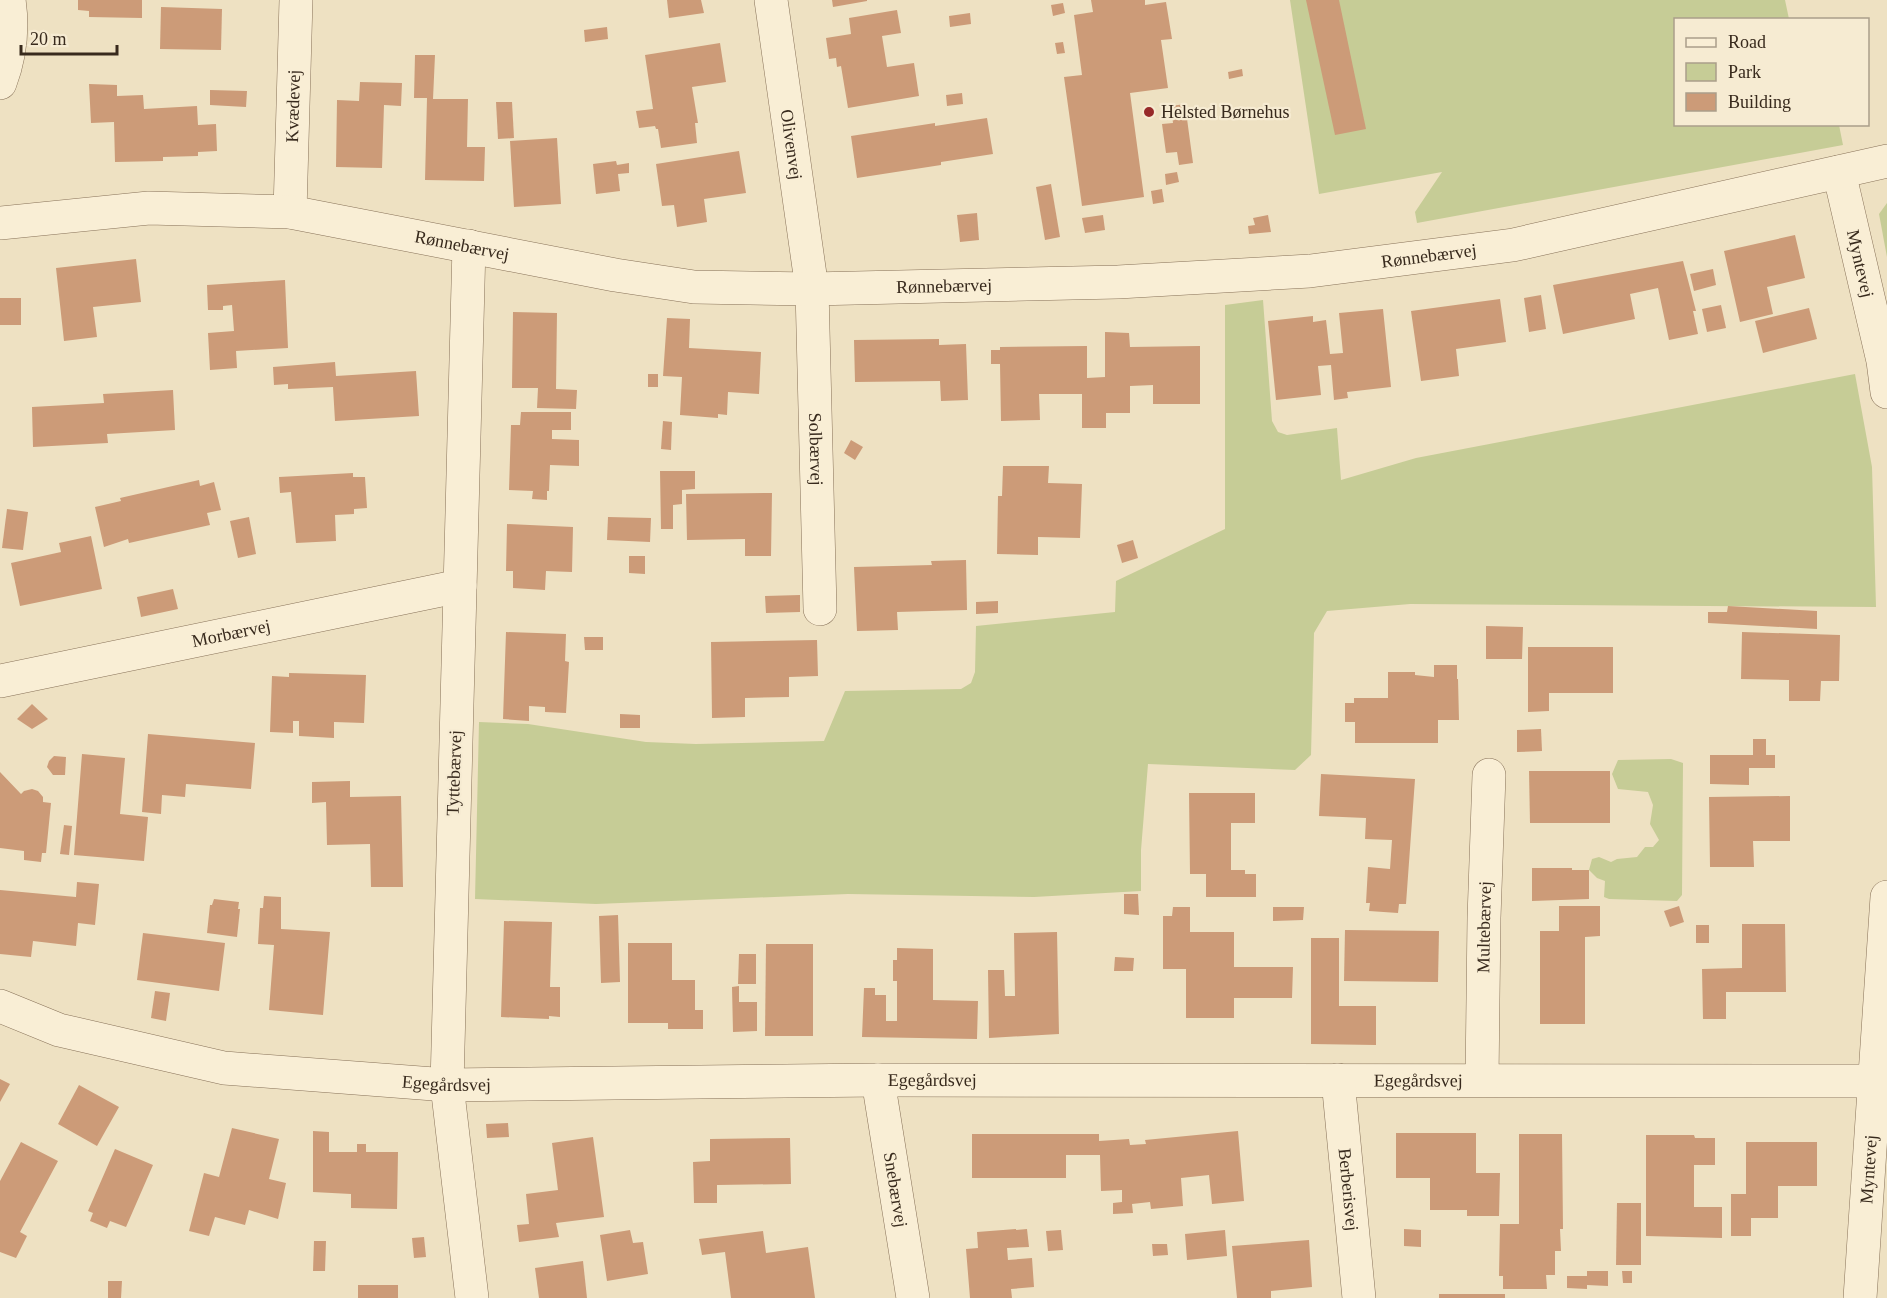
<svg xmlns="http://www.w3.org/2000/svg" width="1887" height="1298" font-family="'Times New Roman',serif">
<rect width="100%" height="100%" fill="#eee1c2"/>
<!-- green -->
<g fill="#c6cc96">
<path d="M1290,0H1785L1789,19L1676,20V124L1839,125L1843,145L1417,223L1415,212L1442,172L1319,194Z"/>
<path d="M1887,203V257L1879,214Z"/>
<path d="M1263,300L1272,421L1278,432L1287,435L1337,428L1341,480L1416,458L1855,374L1872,467L1876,607L1410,604L1327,611L1314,633L1311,755L1295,770L1148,764L1141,850V891L1034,897L848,894L596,904L475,899L479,722L528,724L646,742L696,744L824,741L845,691L961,689L971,683L975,672L976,626L1115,612L1116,581L1225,529V305Z"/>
<path d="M1671,759L1683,763L1682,895L1677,901L1609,899L1604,897L1605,881L1597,878L1589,870L1592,859L1599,857L1611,862L1617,859L1637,857L1645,847H1653L1659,840L1650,824L1653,805L1648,792L1618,789L1612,774L1618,760Z"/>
</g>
<!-- building -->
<g fill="#cc9b78">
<path d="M78,0H142V18L89,17V11L78,10Z"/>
<path d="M667,0H701L704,13L669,18Z"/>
<path d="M832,0H867V1L833,7Z"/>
<path d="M1091,0H1145V5L1166,2L1172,39L1161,40L1168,88L1130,93L1144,197L1082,206L1064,77L1082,75L1074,15L1093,12Z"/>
<path d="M1306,0H1339L1366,129L1335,135Z"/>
<path d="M1063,3L1065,13L1053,16L1051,5Z"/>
<path d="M161,7L222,9L221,50L160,49Z"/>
<path d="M897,10L901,33L882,36L887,67L914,63L919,96L848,108L841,66L837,67L836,58L829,59L826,38L851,34L849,18Z"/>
<path d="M970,13L971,24L950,27L949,16Z"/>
<path d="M607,27L608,39L585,42L584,30Z"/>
<path d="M1063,42L1065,53L1057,54L1055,43Z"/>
<path d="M720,43L726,82L692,87L698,123H695L697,143L661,148L658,129H656L655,126L639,128L636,111L653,109L645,55Z"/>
<path d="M415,55H435L433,99H468L467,147H485L484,181L425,180L427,98H414Z"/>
<path d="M1242,69L1243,76L1229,79L1228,72Z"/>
<path d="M360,82L402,83L401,106L384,105L382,168L336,167L337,100L359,101Z"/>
<path d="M89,84L117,85V96L143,95L144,109L197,106L198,125L216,124L217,151L198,152V156L163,157V161L115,162L114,122L91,123Z"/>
<path d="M210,90L247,91L246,107L210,105Z"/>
<path d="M962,93L963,104L947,106L946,95Z"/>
<path d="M496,102H512L514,138L498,139Z"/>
<path d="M1185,104L1193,163L1179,165L1177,152L1166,153L1162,124L1173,123L1171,106Z"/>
<path d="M987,118L993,154L941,162V165L857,178L851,136L935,123V126Z"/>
<path d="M557,138L561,204L514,207L510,141Z"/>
<path d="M739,151L746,193L704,199L707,222L677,227L674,205L662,206L656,164Z"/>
<path d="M616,161L617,165L629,163V173L618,174L620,191L596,194L593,164Z"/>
<path d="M1177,172L1179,182L1166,185L1165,174Z"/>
<path d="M1051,184L1060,237L1045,240L1036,187Z"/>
<path d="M1162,189L1164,202L1153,204L1151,191Z"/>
<path d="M977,213L979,240L960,242L957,215Z"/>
<path d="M1103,215L1105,230L1085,233L1082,218Z"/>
<path d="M1268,215L1271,232L1249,234L1248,226L1255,225L1253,218Z"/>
<path d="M1795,235L1805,278L1767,287L1773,314L1740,322L1724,251Z"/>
<path d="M136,259L141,302L93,307L97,337L64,341L56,268Z"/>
<path d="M1683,261L1696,311H1693L1698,334L1669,340L1658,288L1630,294L1635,319L1563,334L1553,285Z"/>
<path d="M1713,269L1716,285L1694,291L1690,274Z"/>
<path d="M285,280L288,348L236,351L237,368L210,370L208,333L234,331L232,305L223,306V310H208L207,285Z"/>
<path d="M1541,295L1546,329L1529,332L1524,298Z"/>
<rect x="0" y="298" width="21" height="27"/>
<path d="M1500,299L1506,342L1456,349L1459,376L1421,381L1411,311Z"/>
<path d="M1721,305L1726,328L1707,332L1702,309Z"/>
<path d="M1809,308L1817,339L1763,353L1755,321Z"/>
<path d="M1383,309L1391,387L1347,392L1348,398L1334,400L1331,365L1318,366L1321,395L1276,400L1268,321L1313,316V322L1326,320L1330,354L1343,353L1339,313Z"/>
<path d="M513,312L557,313L556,389L577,390L576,409L537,408L538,388H512Z"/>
<path d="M667,318L690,319L689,348L761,352L759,394L728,392L727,415L718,414V418L680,415L682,377L663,376Z"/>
<path d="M1105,332L1129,333L1130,347L1200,346V404H1153V385L1130,386V413H1106V428H1082V394H1039L1040,420L1001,421L1000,364H991V350H1000V347L1087,346V378L1105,377Z"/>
<path d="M939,339V345L966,344L968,400L941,401L940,381L855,382L854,340Z"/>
<path d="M335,362L336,376L416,371L419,416L335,421L333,387L288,389V384L274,385L273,367Z"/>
<rect x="648" y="374" width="10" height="13"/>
<path d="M173,390L175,430L107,434L108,443L33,447L32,407L104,403L103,394Z"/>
<path d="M521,412H571V430H552V439L579,440V466L550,465L549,491H547V500L532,499L533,491L509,490L511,425H520Z"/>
<path d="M663,421L672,422L671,450L661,449Z"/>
<path d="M851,440L863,447L855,460L844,453Z"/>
<path d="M1003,466H1049L1048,483L1082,484L1080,538L1038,537V555L997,554L998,496H1002Z"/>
<path d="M660,471H695V489L682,490V504L673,505V529H661Z"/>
<path d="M353,473V477H365L367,508L354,509V514L335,515L336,541L296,543L291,492L280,493L279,477Z"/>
<path d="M199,480L200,486L214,482L221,510L207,513L210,525L129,543L128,539L104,547L95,507L121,501L120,498Z"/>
<path d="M772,493L771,556H745V539L687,540L686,494Z"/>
<path d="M7,509L28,512L23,550L2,548Z"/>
<path d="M249,517L256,554L238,558L230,521Z"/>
<path d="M608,517L651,518L650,542L607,540Z"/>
<path d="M507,524L573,527L572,572L546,571L545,590L513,588V571H506Z"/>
<path d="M91,536L102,589L20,606L11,563L61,552L59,543Z"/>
<path d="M1133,540L1138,558L1122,563L1117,545Z"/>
<path d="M629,556H645V574L629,573Z"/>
<path d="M966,560L967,610L897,612L898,630L857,631L854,567L932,565L931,561Z"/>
<path d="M173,589L178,609L141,617L137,597Z"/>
<path d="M800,595V612L766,613L765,596Z"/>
<path d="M998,601V613L976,614V602Z"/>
<path d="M1728,606L1817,611V629L1708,623V612H1727Z"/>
<path d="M1486,626L1523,627L1522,659H1486Z"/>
<path d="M506,632L566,634L565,661L569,662L566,713L545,712V707L529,706V721L503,719Z"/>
<path d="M1742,632L1840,635L1839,681H1821L1820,701H1789V680L1741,679Z"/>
<path d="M584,637H603V650H585Z"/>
<path d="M817,640L818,676L789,677V697L745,698V717L712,718L711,642Z"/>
<path d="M1528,647H1613V693H1549V711L1528,712Z"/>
<path d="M1434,665H1457V679H1458L1459,720H1438V743H1355V722H1345V703H1354V698H1388V672H1415V675L1434,677Z"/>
<path d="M289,673L366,675L364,723L334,722V738L299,736V721H293V733L270,732L272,676L289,677Z"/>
<path d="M32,704L48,719L32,729L17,719Z"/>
<path d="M620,714L640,715V728H620Z"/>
<path d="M1541,729L1542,751L1517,752V730Z"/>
<path d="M148,734L255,743L251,789L186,784L185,797L162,795L161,814L142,812Z"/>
<path d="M1753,739H1766V755H1775V768H1749V785L1710,784V755H1753Z"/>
<path d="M82,754L125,758L120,814L148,817L144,861L74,855Z"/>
<path d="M54,756L66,757L65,775H53L47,767L49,761Z"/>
<path d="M1529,771H1610V823H1530Z"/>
<path d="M0,772L21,794L24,791L32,789L38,791L43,797V802L51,803L46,853H42L41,862L24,860V851L0,848Z"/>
<path d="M1321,774L1415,779L1406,904H1399L1398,913L1369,911L1370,903H1366L1368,867L1390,869L1392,840L1365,839L1366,818L1319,816Z"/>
<path d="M350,781V797L401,796L403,887H371L370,844L327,845L326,802L312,803V782Z"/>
<path d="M1189,793H1255V823H1231V870H1245V874H1256V897H1206V874H1190Z"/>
<path d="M1790,796V841H1753L1754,867H1710L1709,797Z"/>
<path d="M64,825L72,826L69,855L60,854Z"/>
<path d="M1532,868H1572V870H1589V899L1532,901Z"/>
<path d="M77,882L99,884L95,925L78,923L76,946L33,941L31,957L0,954V890L76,897Z"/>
<path d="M1124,894H1138L1139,915L1124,914Z"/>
<path d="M264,896L281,897V929L330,932L323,1015L269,1010L274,945L258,944L260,908H263Z"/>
<path d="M214,899L239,902L238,909H240L237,937L207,933L210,905H212Z"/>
<path d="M1559,906H1600V936L1585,937V1024H1540V931H1559Z"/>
<path d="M1679,906L1684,922L1670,927L1664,911Z"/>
<path d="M1173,907H1190V932H1234V967H1293L1292,998H1234V1018H1186V969H1163V916H1172Z"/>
<path d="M1273,907H1304L1303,920L1273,921Z"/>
<path d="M618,915L620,982L601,983L599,916Z"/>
<path d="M504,921L552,922L550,987H560V1017L549,1016V1019L501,1017Z"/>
<path d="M1742,924H1785L1786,992H1726V1019H1703L1702,969L1742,968Z"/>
<rect x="1696" y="925" width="13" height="18"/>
<path d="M1345,930L1439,931L1438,982L1344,981Z"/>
<path d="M1057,932L1059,1034L989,1038L988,970H1004L1005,996H1015L1014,933Z"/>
<path d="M143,933L225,943L219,991L137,980Z"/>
<path d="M1311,938H1339V1006H1376V1045L1311,1044Z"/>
<path d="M628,943H672V980H695V1010H703V1029H668V1023H628Z"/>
<path d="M766,944H813V1036H765Z"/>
<path d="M897,948L933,949V1000L978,1001L977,1039L862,1037L864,988H875V995H886V1021H897V981H893V960H897Z"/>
<path d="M739,954H756V984H738Z"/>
<path d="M1115,957L1134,958L1133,971H1114Z"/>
<path d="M739,986V1002H757V1031L733,1032L732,987Z"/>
<path d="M155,991L170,993L166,1021L151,1018Z"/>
<path d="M0,1079L10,1084L0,1102Z"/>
<path d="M79,1085L119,1107L97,1146L58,1124Z"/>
<path d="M508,1123L509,1137L487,1138L486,1124Z"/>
<path d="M232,1128L279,1139L269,1179L286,1183L278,1219L249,1210L245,1225L215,1217L209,1236L189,1231L204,1173L219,1177Z"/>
<path d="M313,1131L329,1132V1152H357V1144H366V1152H398L397,1209L351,1208V1194L313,1192Z"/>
<path d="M1238,1131L1244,1201L1212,1204L1209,1175L1181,1178L1183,1206L1151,1209L1150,1202L1132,1204L1133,1213L1113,1214V1203L1122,1202V1190L1101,1191L1100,1155H1066V1178H972V1134H1099V1141L1129,1139L1130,1145L1146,1144L1145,1140Z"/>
<path d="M1396,1133H1476V1173H1500L1499,1216H1467V1210H1430V1178H1396Z"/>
<path d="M1519,1134H1562L1563,1229H1560L1561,1251H1555V1275H1546L1547,1289H1503V1276H1499L1500,1224H1519Z"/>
<path d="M1646,1135H1694L1695,1138H1715V1165H1694V1207H1722V1238L1646,1236Z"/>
<path d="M593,1137L604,1217L556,1223L559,1237L519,1242L517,1225L529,1224L526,1194L558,1190L552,1143Z"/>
<path d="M790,1138L791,1184L717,1185V1203H694L693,1162L710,1161V1139Z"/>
<path d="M21,1142L58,1161L20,1232L27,1236L16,1258L0,1252V1181Z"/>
<path d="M1746,1142H1817V1186H1778V1218H1751V1236H1731V1194H1746Z"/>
<path d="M115,1149L153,1165L126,1227L110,1221L107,1228L90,1221L93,1213L88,1211Z"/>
<path d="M1617,1203H1641V1265H1616Z"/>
<path d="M1016,1229V1230L1027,1229L1029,1247L1007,1248L1008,1260L1032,1258L1034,1287L1011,1289L1012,1298H970L966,1249L978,1248L977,1232Z"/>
<path d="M1404,1229L1421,1230V1247L1404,1246Z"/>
<path d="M630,1230L633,1243L643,1242L648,1274L607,1281L600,1235Z"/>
<path d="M1061,1230L1063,1250L1048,1251L1046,1231Z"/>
<path d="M1225,1230L1227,1256L1187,1260L1185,1234Z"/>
<path d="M763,1231L766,1253L808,1247L815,1298H731L725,1252L702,1255L699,1239Z"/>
<path d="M424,1237L426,1257L414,1258L412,1238Z"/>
<path d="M1309,1240L1312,1287L1271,1291V1298H1237L1232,1246Z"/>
<path d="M314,1241H326L325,1271H313Z"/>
<path d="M1152,1244H1167L1168,1255L1153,1256Z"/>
<path d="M583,1261L587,1298H539L535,1268Z"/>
<path d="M1587,1271H1608V1286L1587,1285V1289L1567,1288V1276H1587Z"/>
<path d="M1622,1271H1632V1283H1623Z"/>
<path d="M108,1281H122L121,1298H108Z"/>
<rect x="358" y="1285" width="40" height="13"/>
<rect x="1439" y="1294" width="66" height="4"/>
</g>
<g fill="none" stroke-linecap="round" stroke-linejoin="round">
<!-- minor casing -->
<g stroke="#887259" stroke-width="34">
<g id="minor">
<path id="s1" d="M771,0L812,289L820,609"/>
<path d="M0,83C10,57 13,27 9,0"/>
<path id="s2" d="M1839,172L1883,361L1887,392"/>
<path id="s3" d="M290,212L296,0"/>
<path id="s4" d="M0,223L149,208L290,212L615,275L694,287L812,289L1118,282L1310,271L1513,245L1887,161"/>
<path d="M469,246L447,1085L472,1298"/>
<path id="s5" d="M0,681L460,586"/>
<path id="s6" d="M0,1006L59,1030L224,1068L447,1085L878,1080L1874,1081"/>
<path id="s7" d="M878,1080L913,1298"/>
<path id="s8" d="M1338,1080L1359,1298"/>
<path id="s9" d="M1482,1080L1484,918L1489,775"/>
<path id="s10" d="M1860,1298L1887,897"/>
</g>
</g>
<!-- minor -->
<use href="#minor" stroke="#f9eed5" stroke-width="33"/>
</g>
<!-- markers -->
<circle fill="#972929" stroke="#f6ebd2" stroke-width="2" cx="1149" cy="112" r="6"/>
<g text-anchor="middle" stroke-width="4.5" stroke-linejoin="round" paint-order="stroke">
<!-- street labels -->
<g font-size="18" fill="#382a1d" stroke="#f6ebd2">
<text dy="6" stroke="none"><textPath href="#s3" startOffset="106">Kvædevej</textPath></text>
<text dy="6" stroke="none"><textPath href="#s1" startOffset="146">Olivenvej</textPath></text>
<text dy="6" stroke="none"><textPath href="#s4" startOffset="466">Rønnebærvej</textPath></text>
<text dy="6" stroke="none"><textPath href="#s4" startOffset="1438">Rønnebærvej</textPath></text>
<text dy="6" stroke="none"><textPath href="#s2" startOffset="94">Myntevej</textPath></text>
<text dy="6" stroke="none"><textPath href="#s4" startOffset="952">Rønnebærvej</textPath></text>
<text dy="6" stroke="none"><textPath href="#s1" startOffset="452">Solbærvej</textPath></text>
<text dy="6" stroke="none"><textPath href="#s5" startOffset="236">Morbærvej</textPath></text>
<text transform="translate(454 773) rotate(-88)" y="6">Tyttebærvej</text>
<text dy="6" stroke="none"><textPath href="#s9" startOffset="153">Multebærvej</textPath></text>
<text dy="6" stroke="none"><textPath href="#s6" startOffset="942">Egegårdsvej</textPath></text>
<text dy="6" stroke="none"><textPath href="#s6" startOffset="1428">Egegårdsvej</textPath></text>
<text dy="6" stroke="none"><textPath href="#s6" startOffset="456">Egegårdsvej</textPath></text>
<text dy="6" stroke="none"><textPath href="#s10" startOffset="129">Myntevej</textPath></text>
<text dy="6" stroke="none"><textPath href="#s7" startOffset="111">Snebærvej</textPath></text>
<text dy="6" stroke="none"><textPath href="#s8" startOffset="110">Berberisvej</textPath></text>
</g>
<!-- poi labels -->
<g font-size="18" fill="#382a1d" stroke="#f6ebd2" text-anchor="start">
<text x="1161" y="118">Helsted Børnehus</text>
</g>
</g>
<!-- legend -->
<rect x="1674" y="18" width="195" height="108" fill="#f6ebd2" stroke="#aa9e8a" stroke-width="1.5"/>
<rect x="1686" y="38" width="30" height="9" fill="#f9eed5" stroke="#aa9e8a" stroke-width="1.5"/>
<text x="1728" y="48" font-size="18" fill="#382a1d">Road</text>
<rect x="1686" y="63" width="30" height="18" fill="#c6cc96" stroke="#aa9e8a" stroke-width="1.5"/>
<text x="1728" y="78" font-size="18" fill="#382a1d">Park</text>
<rect x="1686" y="93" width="30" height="18" fill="#cc9b78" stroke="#aa9e8a" stroke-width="1.5"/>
<text x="1728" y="108" font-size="18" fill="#382a1d">Building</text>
<!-- scale -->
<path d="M21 45v9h96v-9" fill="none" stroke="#382a1d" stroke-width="3"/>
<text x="30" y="45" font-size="18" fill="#382a1d" stroke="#f6ebd2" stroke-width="4.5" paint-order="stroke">20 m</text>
</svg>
